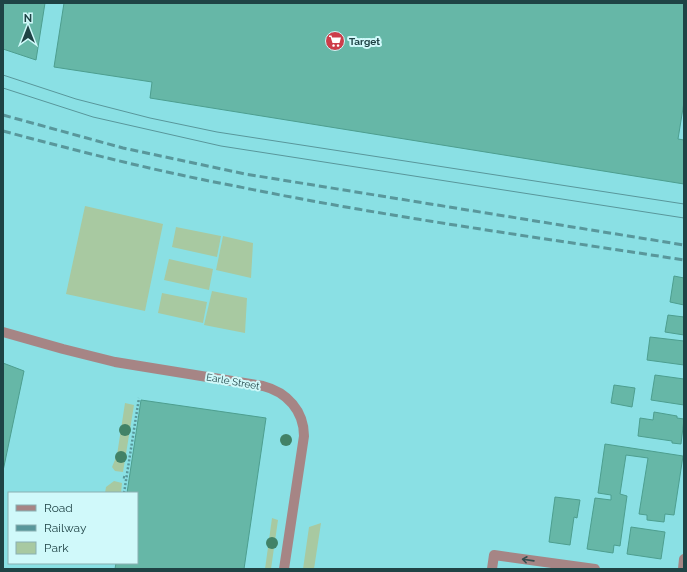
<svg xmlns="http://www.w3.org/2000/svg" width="687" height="572" font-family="Raleway,sans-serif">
<rect width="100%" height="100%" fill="#8ae0e4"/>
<!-- green -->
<g fill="#a8c9a1">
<path d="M85,206L163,224L145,311L66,294Z"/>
<path d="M176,227L221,236L217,257L172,247Z"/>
<path d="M223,236L253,243L251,278L216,270Z"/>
<path d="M169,259L213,269L209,290L164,280Z"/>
<path d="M212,291L247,298L245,333L204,325Z"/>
<path d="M162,293L207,302L203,323L158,313Z"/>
<path d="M125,403L134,405L123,472L115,471L112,467L117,455Z"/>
<path d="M114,481L122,483L121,493H105L106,487Z"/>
<path d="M272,518L278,520L271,569H265Z"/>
<path d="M321,523L314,569H303L309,527Z"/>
</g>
<!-- building -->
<g fill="#66b7a7" stroke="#4d9e8f">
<path d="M3,3H45L36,60L3,49Z"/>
<path d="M64,3H684V102L678,139L684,140V184L150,98L152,82L54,67Z"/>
<path d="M674,276L684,278V305L670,302Z"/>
<path d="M668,315L684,317V335L665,332Z"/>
<path d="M650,337L684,341V365L647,360Z"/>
<path d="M3,363L24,371L3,471Z"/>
<path d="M655,375L684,379V405L651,400Z"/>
<path d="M614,385L635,388L632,407L611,403Z"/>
<path d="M141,400L266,418L244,569H115L116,563H137V493H127Z"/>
<path d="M654,412L677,416V418L684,419L681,444L672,443V441L638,436L640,418L653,420Z"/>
<path d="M605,444L683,456L674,515L665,514L664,522L647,520V515L639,514L648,458L626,455L620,494L627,496L620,546L614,545L613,553L587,549L595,498L611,500V495L598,493Z"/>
<path d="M555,497L580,500L577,518L574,517L570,545L549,542Z"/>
<path d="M631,527L665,532L661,559L627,554Z"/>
</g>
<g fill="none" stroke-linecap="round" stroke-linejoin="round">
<!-- path -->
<g stroke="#589699" stroke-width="2.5" stroke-dasharray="2 2" stroke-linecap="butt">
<path d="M123,477L127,478"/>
<path d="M124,493L139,398"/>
</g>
<!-- minor -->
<g stroke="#a68585" stroke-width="10">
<path d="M3,332L63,349L115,362L263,386C287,392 304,411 304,436L284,569"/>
<path d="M492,569L494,555L595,569"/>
<path d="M683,569L684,559"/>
</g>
<!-- tram -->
<g stroke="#59979b" stroke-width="1">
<path d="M3,75L76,99L150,118L217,132L684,204"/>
<path d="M3,88L93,117L221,146L684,218"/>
</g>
<!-- rail -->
<g stroke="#59979b" stroke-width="3" stroke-dasharray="8 4" stroke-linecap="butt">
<path d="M3,115L123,148L245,174L684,245"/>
<path d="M3,131C81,152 160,172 240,187C387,217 536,237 684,260"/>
</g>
</g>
<!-- trees -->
<g fill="#428267">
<circle cx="125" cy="430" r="6"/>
<circle cx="286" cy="440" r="6"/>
<circle cx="121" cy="457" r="6"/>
<circle cx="272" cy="543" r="6"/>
</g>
<!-- one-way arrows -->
<defs><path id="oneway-shaft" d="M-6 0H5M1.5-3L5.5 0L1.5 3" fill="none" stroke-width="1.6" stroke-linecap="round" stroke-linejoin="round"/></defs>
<use stroke="#334d4f" href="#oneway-shaft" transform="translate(528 560) rotate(-172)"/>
<!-- icons -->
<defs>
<g id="supermarket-disc" transform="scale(1)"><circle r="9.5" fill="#cd3d4a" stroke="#d0f9fa"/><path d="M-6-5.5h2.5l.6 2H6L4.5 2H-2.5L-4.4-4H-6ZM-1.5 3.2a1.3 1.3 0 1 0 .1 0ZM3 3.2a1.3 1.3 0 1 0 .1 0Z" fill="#fff"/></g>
</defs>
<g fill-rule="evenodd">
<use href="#supermarket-disc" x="335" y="41"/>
</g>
<g text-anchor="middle" stroke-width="4" stroke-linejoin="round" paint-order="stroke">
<!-- poi labels -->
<g font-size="10" font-weight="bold" fill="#1f4345" stroke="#d0f9fa" text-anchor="start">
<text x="349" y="45">Target</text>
</g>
<!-- street labels -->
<g font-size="10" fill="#1f4345" stroke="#d0f9fa">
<text transform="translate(233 381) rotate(10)" y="4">Earle Street</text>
</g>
</g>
<!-- border -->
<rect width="687" height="572" fill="none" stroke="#1f4345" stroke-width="8"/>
<!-- legend -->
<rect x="8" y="492" width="130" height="72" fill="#d0f9fa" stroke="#89b0b2"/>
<rect x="16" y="505" width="20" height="6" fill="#a68585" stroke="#89b0b2"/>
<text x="44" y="512" font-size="12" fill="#1f4345">Road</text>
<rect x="16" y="525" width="20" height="6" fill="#59979b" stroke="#89b0b2"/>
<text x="44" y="532" font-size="12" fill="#1f4345">Railway</text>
<rect x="16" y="542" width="20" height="12" fill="#a8c9a1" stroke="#89b0b2"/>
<text x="44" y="552" font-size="12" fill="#1f4345">Park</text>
<!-- north arrow -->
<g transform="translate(28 28)" stroke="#d0f9fa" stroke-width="3" paint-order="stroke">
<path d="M0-3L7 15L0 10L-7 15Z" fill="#1f4345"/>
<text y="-6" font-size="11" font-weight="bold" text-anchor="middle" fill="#1f4345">N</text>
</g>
</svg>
